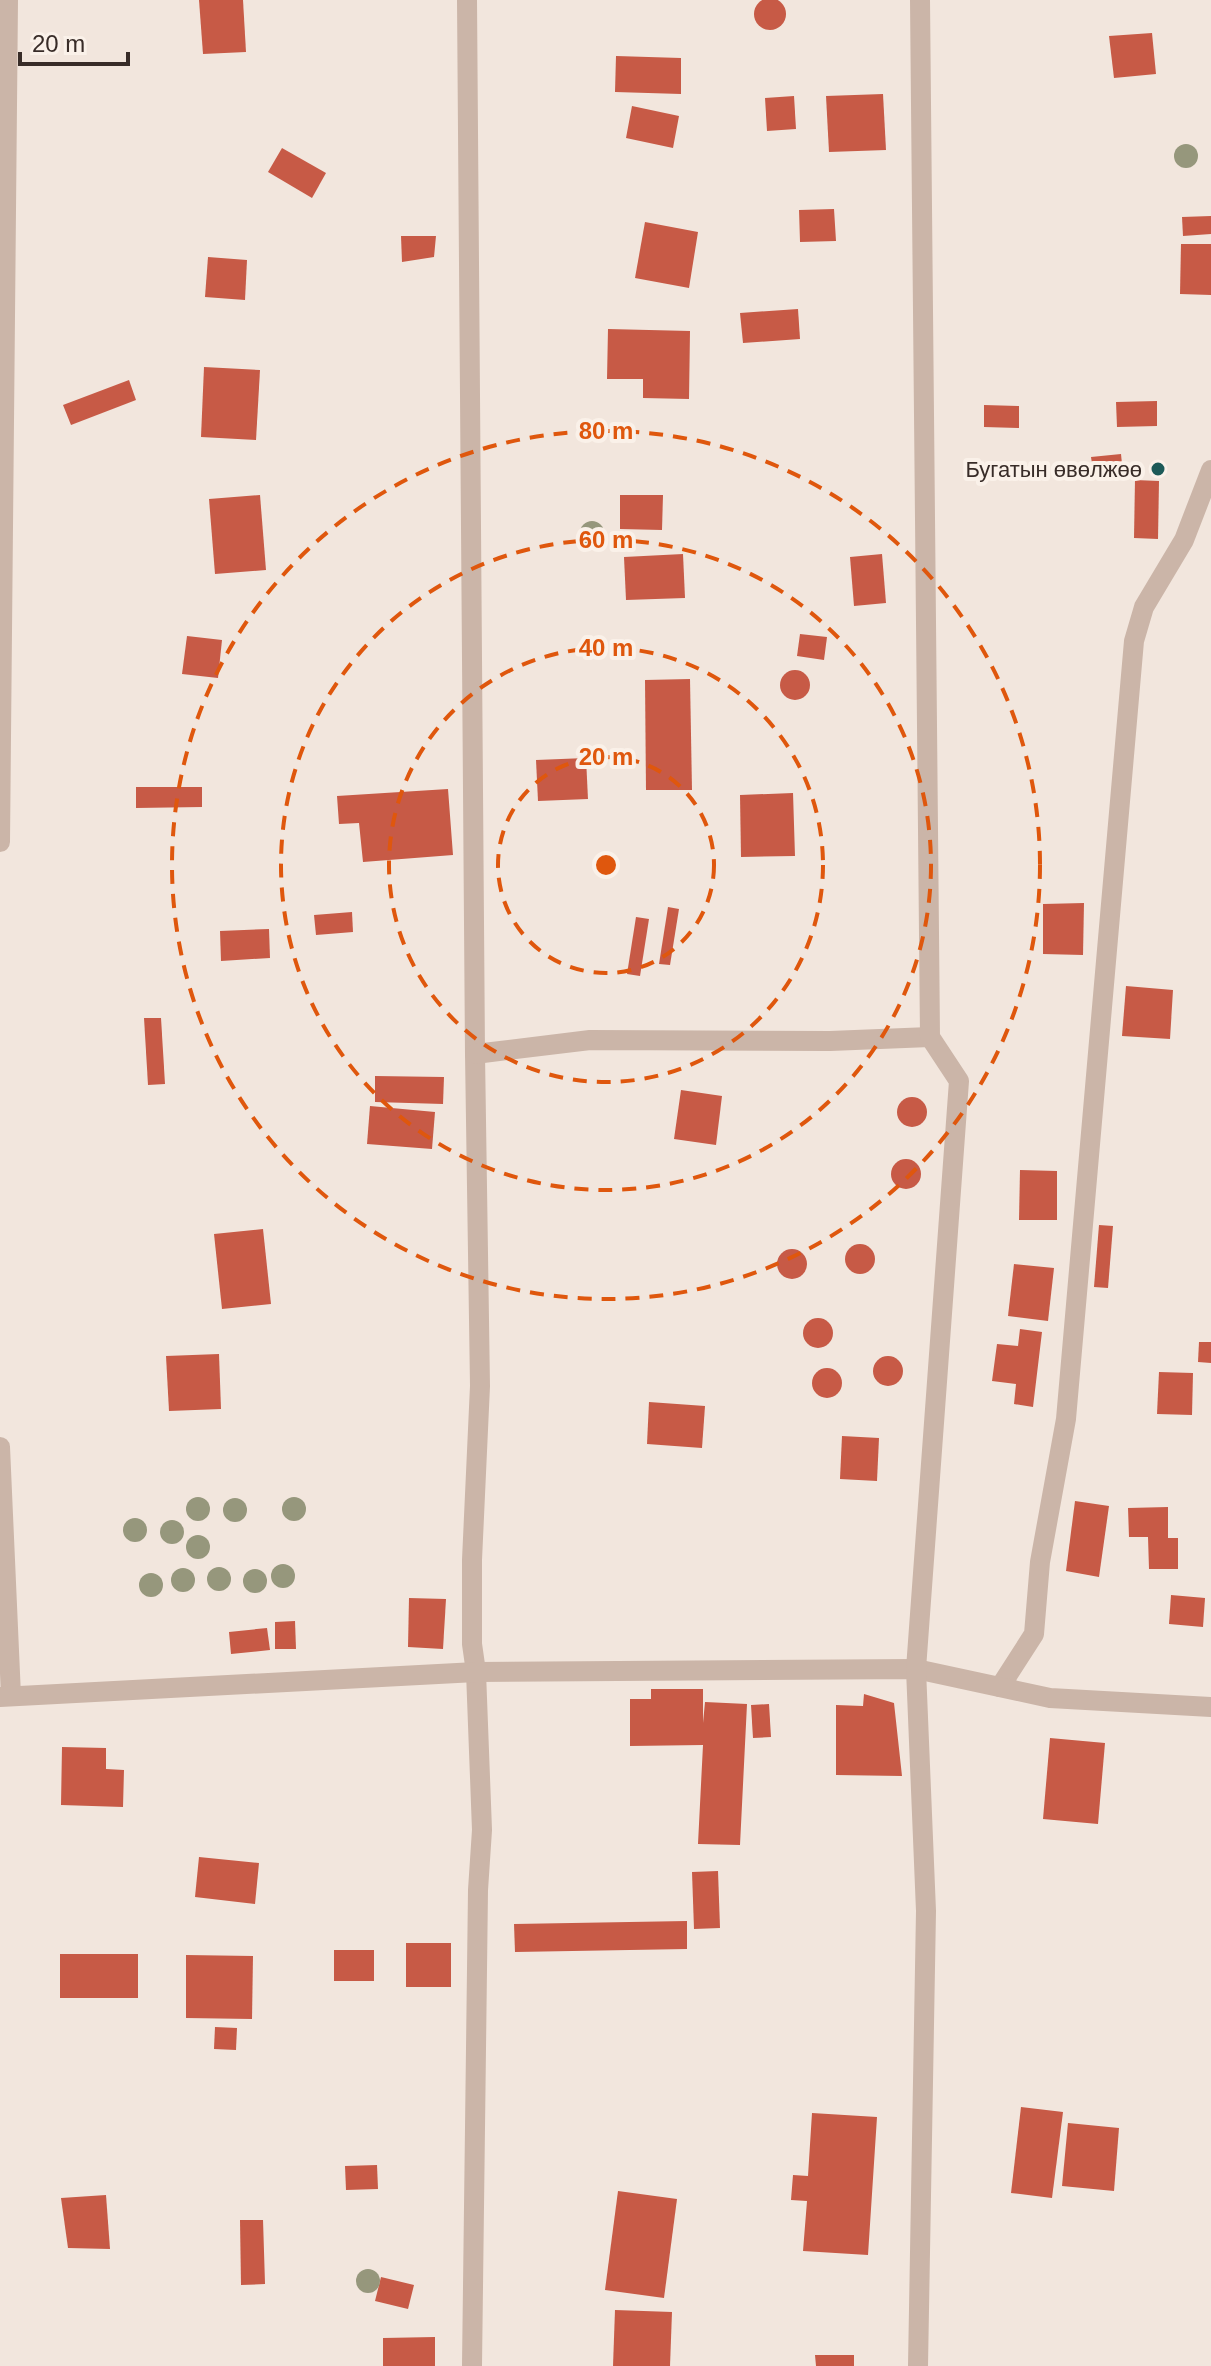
<svg xmlns="http://www.w3.org/2000/svg" width="1211" height="2366" font-family="Helvetica,sans-serif">
<rect width="100%" height="100%" fill="#f2e6dd"/>
<!-- building -->
<g fill="#c75a46">
<circle cx="770" cy="14" r="16"/>
<path d="M199,0H243L246,52L203,54Z"/>
<path d="M1152,33L1156,74L1114,78L1109,36Z"/>
<path d="M616,56L681,58V94L615,92Z"/>
<path d="M883,94L886,150L829,152L826,96Z"/>
<path d="M794,96L796,129L767,131L765,98Z"/>
<path d="M632,106L679,116L673,148L626,138Z"/>
<path d="M282,148L326,173L312,198L268,172Z"/>
<path d="M834,209L836,241L800,242L799,210Z"/>
<path d="M1211,216V234L1183,236L1182,217Z"/>
<path d="M645,222L698,232L689,288L635,278Z"/>
<path d="M401,236H436L434,257L402,262Z"/>
<path d="M1181,244H1211V295L1180,294Z"/>
<path d="M208,257L247,260L245,300L205,297Z"/>
<path d="M798,309L800,339L743,343L740,313Z"/>
<path d="M608,329L690,331L689,399L643,398V379H607Z"/>
<path d="M204,367L260,370L256,440L201,437Z"/>
<path d="M129,380L136,400L71,425L63,405Z"/>
<path d="M1157,401V426L1117,427L1116,402Z"/>
<path d="M984,405L1019,406V428L984,427Z"/>
<path d="M1121,454L1123,474L1094,477L1091,457Z"/>
<path d="M1135,480L1159,481L1158,539L1134,538Z"/>
<path d="M260,495L266,570L215,574L209,499Z"/>
<path d="M620,495H663L662,530L620,529Z"/>
<path d="M683,554L685,598L626,600L624,557Z"/>
<path d="M882,554L886,603L854,606L850,557Z"/>
<path d="M800,634L827,637L824,660L797,656Z"/>
<path d="M187,636L222,640L218,678L182,674Z"/>
<circle cx="795" cy="685" r="15"/>
<path d="M690,679L692,790H646L645,680Z"/>
<path d="M586,758L588,799L538,801L536,760Z"/>
<path d="M136,787H202V807L136,808Z"/>
<path d="M448,789L453,855L363,862L359,823L339,824L337,796Z"/>
<path d="M793,793L795,856L741,857L740,795Z"/>
<path d="M1084,903L1083,955L1043,954V904Z"/>
<path d="M668,907L679,909L670,965L659,964Z"/>
<path d="M352,912L353,932L316,935L314,915Z"/>
<path d="M636,917L649,919L640,976L627,974Z"/>
<path d="M269,929L270,958L221,961L220,931Z"/>
<path d="M1126,986L1173,990L1170,1039L1122,1036Z"/>
<path d="M144,1018H161L165,1084L148,1085Z"/>
<path d="M375,1076L444,1077L443,1104L375,1102Z"/>
<path d="M681,1090L722,1096L716,1145L674,1139Z"/>
<circle cx="912" cy="1112" r="15"/>
<path d="M370,1106L435,1112L432,1149L367,1144Z"/>
<circle cx="906" cy="1174" r="15"/>
<path d="M1020,1170L1057,1171V1220H1019Z"/>
<path d="M1099,1225L1113,1226L1108,1288L1094,1287Z"/>
<path d="M263,1229L271,1304L222,1309L214,1234Z"/>
<circle cx="860" cy="1259" r="15"/>
<circle cx="792" cy="1264" r="15"/>
<path d="M1014,1264L1054,1268L1048,1321L1008,1316Z"/>
<circle cx="818" cy="1333" r="15"/>
<path d="M1020,1329L1042,1332L1033,1407L1014,1404L1016,1384L992,1381L997,1344L1018,1346Z"/>
<path d="M1199,1342H1211V1363L1198,1362Z"/>
<path d="M219,1354L221,1409L169,1411L166,1356Z"/>
<circle cx="888" cy="1371" r="15"/>
<circle cx="827" cy="1383" r="15"/>
<path d="M1159,1372L1193,1373L1192,1415L1157,1414Z"/>
<path d="M649,1402L705,1406L702,1448L647,1444Z"/>
<path d="M842,1436L879,1438L877,1481L840,1479Z"/>
<path d="M1075,1501L1109,1506L1099,1577L1066,1571Z"/>
<path d="M1168,1507V1538H1178V1569H1149L1148,1537H1129L1128,1508Z"/>
<path d="M1171,1595L1205,1598L1203,1627L1169,1624Z"/>
<path d="M409,1598L446,1599L443,1649L408,1647Z"/>
<path d="M295,1621L296,1649H275V1622Z"/>
<path d="M267,1628L270,1650L231,1654L229,1632Z"/>
<path d="M651,1689H703V1723L705,1702L747,1704L740,1845L698,1844L703,1745L630,1746V1699H651Z"/>
<path d="M864,1694L894,1703L902,1776L836,1775V1705L863,1706Z"/>
<path d="M769,1704L771,1737L753,1738L751,1705Z"/>
<path d="M1050,1738L1105,1743L1098,1824L1043,1819Z"/>
<path d="M62,1747L106,1748V1769L124,1770L123,1807L61,1805Z"/>
<path d="M199,1857L259,1863L255,1904L195,1897Z"/>
<path d="M718,1871L720,1928L694,1929L692,1872Z"/>
<path d="M687,1921V1949L515,1952L514,1924Z"/>
<rect x="406" y="1943" width="45" height="44"/>
<rect x="334" y="1950" width="40" height="31"/>
<rect x="60" y="1954" width="78" height="44"/>
<path d="M186,1955L253,1956L252,2019L186,2018Z"/>
<path d="M215,2027L237,2028L236,2050L214,2049Z"/>
<path d="M1021,2107L1063,2112L1052,2198L1011,2193Z"/>
<path d="M812,2113L877,2117L868,2255L803,2251L807,2201L791,2200L793,2175L808,2176Z"/>
<path d="M1068,2123L1119,2128L1114,2191L1062,2186Z"/>
<path d="M377,2165L378,2189L346,2190L345,2166Z"/>
<path d="M618,2191L677,2199L664,2298L605,2290Z"/>
<path d="M106,2195L110,2249L68,2248L61,2198Z"/>
<path d="M240,2220H263L265,2284L241,2285Z"/>
<path d="M381,2277L414,2285L408,2309L375,2301Z"/>
<path d="M615,2310L672,2312L670,2366H613Z"/>
<path d="M435,2337V2366H383V2338Z"/>
<path d="M815,2355H854V2366H816Z"/>
</g>
<g fill="none" stroke-linecap="round" stroke-linejoin="round">
<!-- minor -->
<g stroke="#cbb5a8" stroke-width="20">
<path d="M467,0L475,1054L480,1386L472,1560V1644L476,1672L482,1830L478,1890L472,2366"/>
<path d="M0,842L8,0"/>
<path d="M475,1054L590,1040L830,1041L930,1037"/>
<path d="M0,1447L11,1696"/>
<path d="M1000,1687L1034,1634L1040,1562L1066,1419L1134,641L1144,607L1184,540L1211,470"/>
<path d="M0,1697L476,1672L916,1669L1050,1698L1211,1707"/>
<path d="M918,2366L926,1911L916,1669L959,1081L930,1037L920,0"/>
</g>
</g>
<!-- trees -->
<g fill="#96977c">
<circle cx="1186" cy="156" r="12"/>
<circle cx="592" cy="533" r="12"/>
<circle cx="198" cy="1509" r="12"/>
<circle cx="294" cy="1509" r="12"/>
<circle cx="235" cy="1510" r="12"/>
<circle cx="135" cy="1530" r="12"/>
<circle cx="172" cy="1532" r="12"/>
<circle cx="198" cy="1547" r="12"/>
<circle cx="283" cy="1576" r="12"/>
<circle cx="219" cy="1579" r="12"/>
<circle cx="183" cy="1580" r="12"/>
<circle cx="255" cy="1581" r="12"/>
<circle cx="151" cy="1585" r="12"/>
<circle cx="368" cy="2281" r="12"/>
</g>
<!-- distance rings -->
<g fill="none" stroke="#df570d" stroke-width="4" stroke-dasharray="14 10">
<circle cx="606" cy="865" r="108"/>
<circle cx="606" cy="865" r="217"/>
<circle cx="606" cy="865" r="325"/>
<circle cx="606" cy="865" r="434"/>
</g>
<!-- markers -->
<circle fill="#1d5a58" stroke="#faf1e9" stroke-width="3" cx="1158" cy="469" r="8"/>
<g text-anchor="middle" stroke-width="8" stroke-linejoin="round" paint-order="stroke">
<!-- poi labels -->
<g font-size="22" fill="#382c28" stroke="#faf1e9" text-anchor="end">
<text x="1142" y="477">Бугатын өвөлжөө</text>
</g>
</g>
<circle cx="606" cy="865" r="12" fill="#df570d" stroke="#faf1e9" stroke-width="4"/>
<g font-size="24" text-anchor="middle" font-weight="bold" fill="#df570d" stroke="#faf1e9" stroke-width="8" stroke-linejoin="round" paint-order="stroke">
<text x="606" y="439">80 m</text>
<text x="606" y="548">60 m</text>
<text x="606" y="656">40 m</text>
<text x="606" y="765">20 m</text>
</g>
<!-- scale -->
<path d="M20 52v12h108v-12" fill="none" stroke="#382c28" stroke-width="4"/>
<text x="32" y="52" font-size="24" fill="#382c28" stroke="#faf1e9" stroke-width="6" paint-order="stroke">20 m</text>
</svg>
